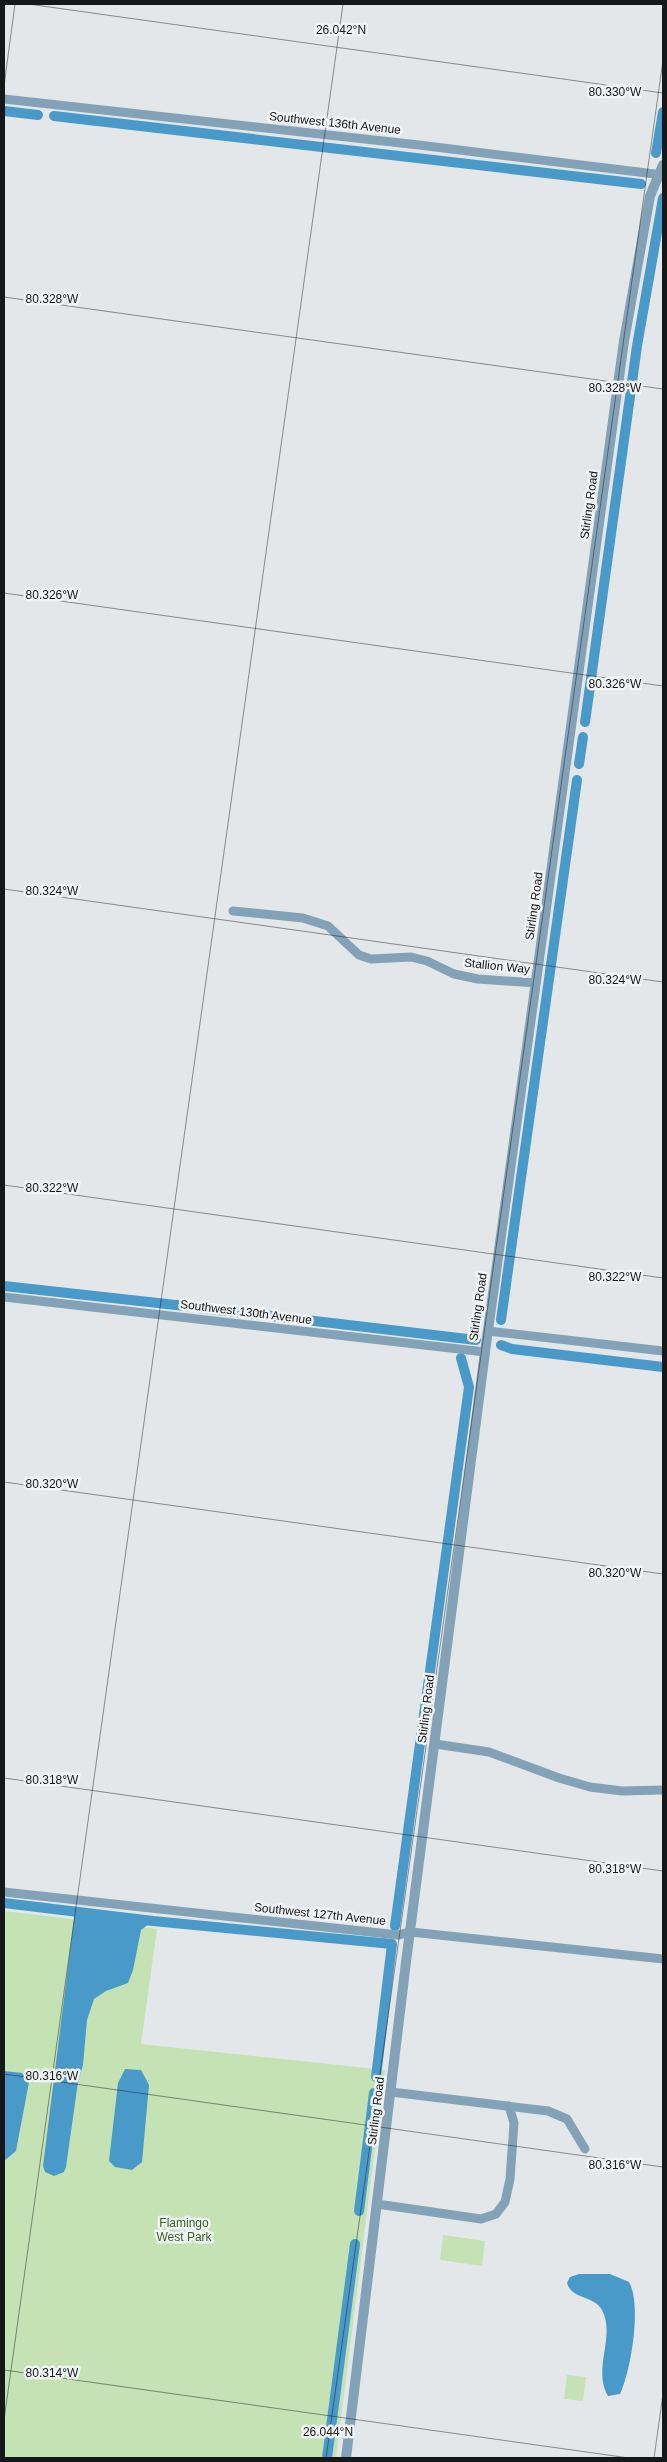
<svg xmlns="http://www.w3.org/2000/svg" width="667" height="2462" font-family="Arial,sans-serif">
<rect width="100%" height="100%" fill="#e4e7ea"/>
<!-- green -->
<g fill="#c4e2b4">
<path d="M4,1911L157,1929L141,2044L385,2070L336,2458H4Z"/>
<path d="M443,2235L485,2241L482,2266L440,2260Z"/>
<path d="M567,2375L586,2377L583,2401L564,2399Z"/>
</g>
<!-- water -->
<g fill="#499ac8">
<path d="M75,1911L153,1921L141,1930L133,1970L128,1983L106,1991L94,1999L87,2020L83,2065L78,2082L66,2167L64,2172L54,2176L45,2172L43,2166Z"/>
<path d="M125,2069L141,2070L149,2085L142,2162L132,2170L115,2167L109,2161L118,2083Z"/>
<path d="M4,2071L22,2073L29,2082L16,2151L4,2161Z"/>
<path d="M579,2274H610L629,2282C642,2305 631,2370 620,2394L608,2396C592,2369 616,2337 602,2310C594,2295 572,2300 567,2283L570,2277Z"/>
</g>
<g fill="none" stroke-linecap="round" stroke-linejoin="round">
<!-- canal -->
<g stroke="#499ac8" stroke-width="10">
<path d="M4,111L38,115"/>
<path d="M54,116L641,184"/>
<path d="M656,153L663,112"/>
<path d="M585,722L637,346L663,198"/>
<path d="M579,764L583,737"/>
<path d="M4,1286L185,1306"/>
<path d="M200,1308L290,1318"/>
<path d="M306,1320L476,1340"/>
<path d="M501,1320L577,780"/>
<path d="M501,1345L512,1349L663,1367"/>
<path d="M4,1903L153,1921L392,1944L376,2077"/>
<path d="M395,1926L469,1387L461,1358"/>
<path d="M359,2211L374,2093"/>
<path d="M327,2458L355,2244"/>
</g>
<!-- minor -->
<g stroke="#83a2b8" stroke-width="9">
<path d="M4,99L419,145L663,175"/>
<path d="M233,911L303,918L328,926L359,955L371,959L411,957L427,961L454,974L478,979L536,983"/>
<path d="M4,1297L485,1352"/>
<path d="M488,1331L663,1351"/>
<path d="M435,1744L489,1752L559,1778L590,1787L622,1791L663,1790"/>
<path d="M4,1892L398,1935L411,1932L663,1959"/>
<path d="M391,2092L548,2111L567,2119L585,2149"/>
<path d="M377,2204L481,2219L496,2214L505,2202L510,2179L514,2123L509,2106"/>
</g>
<!-- tertiary -->
<path stroke="#83a2b8" stroke-width="10" d="M346,2458L406,1962L485,1352L624,341L650,196L663,165"/>
</g>
<!-- ticks -->
<path fill="none" stroke="#161718" stroke-width="1" stroke-opacity="0.45" d="M28,4L663,93M4,86L15,4M4,297L663,389M4,593L663,686M4,889L663,982M4,1185L663,1278M4,1482L663,1574M4,1778L663,1871M4,2074L663,2167M4,2370L629,2458M4,2420L343,4M326,2458L663,60M654,2458L663,2394"/>
<g text-anchor="middle" stroke-width="5" stroke-linejoin="round" paint-order="stroke">
<!-- street labels -->
<g font-size="12" fill="#161718" stroke="#f1f4f7">
<text transform="translate(335 123) rotate(6)" y="4">Southwest 136th Avenue</text>
<text transform="translate(589 505) rotate(-82)" y="4">Stirling Road</text>
<text transform="translate(534 906) rotate(-82)" y="4">Stirling Road</text>
<text transform="translate(497 966) rotate(6)" y="4">Stallion Way</text>
<text transform="translate(478 1307) rotate(-82)" y="4">Stirling Road</text>
<text transform="translate(246 1312) rotate(7)" y="4">Southwest 130th Avenue</text>
<text transform="translate(426 1709) rotate(-83)" y="4">Stirling Road</text>
<text transform="translate(320 1914) rotate(6)" y="4">Southwest 127th Avenue</text>
<text transform="translate(376 2111) rotate(-83)" y="4">Stirling Road</text>
</g>
<!-- park labels -->
<g font-size="12" fill="#39621d" stroke="#f1f4f7">
<text x="184" y="2227">Flamingo<tspan x="184" dy="14">West Park</tspan></text>
</g>
</g>
<g font-size="12" text-anchor="middle" fill="#161718" stroke="#f1f4f7" stroke-width="5" stroke-linejoin="round" paint-order="stroke">
<text x="341" y="34">26.042°N</text>
<text x="615" y="96">80.330°W</text>
<text x="52" y="303">80.328°W</text>
<text x="615" y="392">80.328°W</text>
<text x="52" y="599">80.326°W</text>
<text x="615" y="688">80.326°W</text>
<text x="52" y="895">80.324°W</text>
<text x="615" y="984">80.324°W</text>
<text x="52" y="1192">80.322°W</text>
<text x="615" y="1281">80.322°W</text>
<text x="52" y="1488">80.320°W</text>
<text x="615" y="1577">80.320°W</text>
<text x="52" y="1784">80.318°W</text>
<text x="615" y="1873">80.318°W</text>
<text x="52" y="2080">80.316°W</text>
<text x="615" y="2169">80.316°W</text>
<text x="52" y="2377">80.314°W</text>
<text x="328" y="2436">26.044°N</text>
</g>
<!-- border -->
<rect width="667" height="2462" fill="none" stroke="#161718" stroke-width="10"/>
</svg>
